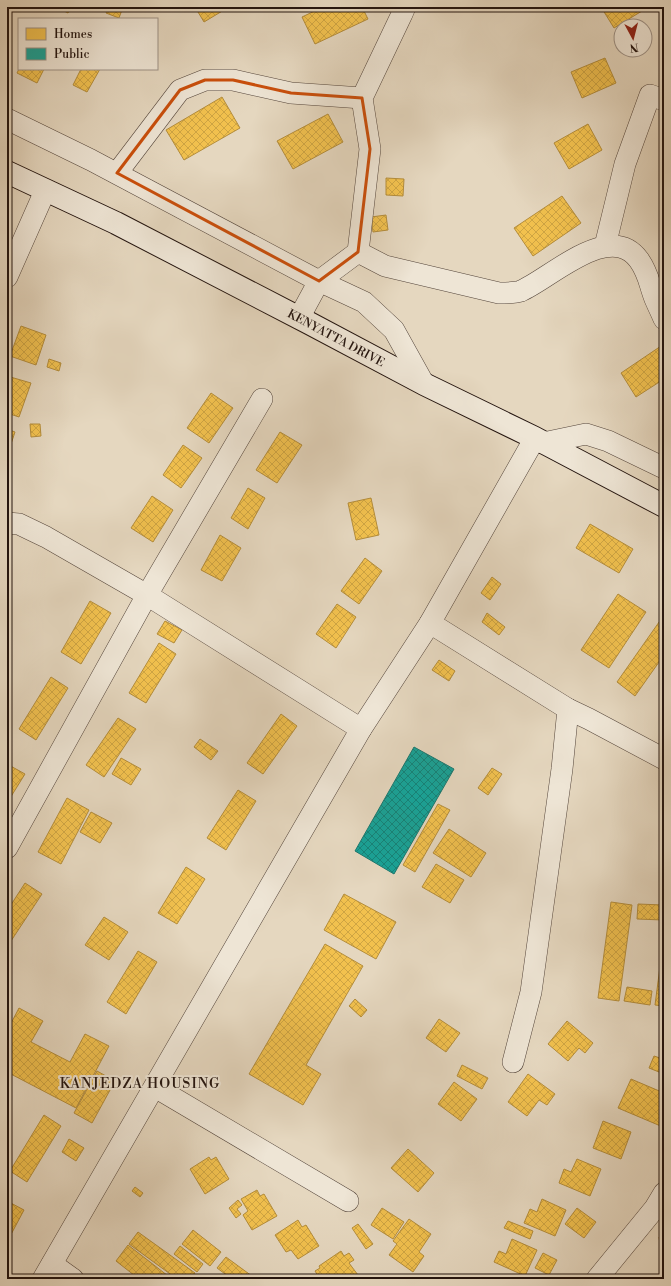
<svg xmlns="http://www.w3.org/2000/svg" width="671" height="1286" font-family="'Libre Bodoni',serif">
<defs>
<pattern id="homes-cross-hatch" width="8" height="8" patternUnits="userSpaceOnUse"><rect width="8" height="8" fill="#f2c14e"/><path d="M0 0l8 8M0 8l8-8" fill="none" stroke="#cfa543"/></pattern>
<pattern id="public-cross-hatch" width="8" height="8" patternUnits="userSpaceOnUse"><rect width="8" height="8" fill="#17a398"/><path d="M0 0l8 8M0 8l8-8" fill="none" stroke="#14847a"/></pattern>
</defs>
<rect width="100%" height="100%" fill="#e5d7bf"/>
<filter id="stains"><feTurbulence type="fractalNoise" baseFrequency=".005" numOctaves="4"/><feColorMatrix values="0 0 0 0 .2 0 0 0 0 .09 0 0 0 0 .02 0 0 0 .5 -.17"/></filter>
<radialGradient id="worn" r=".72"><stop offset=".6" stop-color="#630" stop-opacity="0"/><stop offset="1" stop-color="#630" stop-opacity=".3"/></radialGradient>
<!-- homes -->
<g fill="url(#homes-cross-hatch)" stroke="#b48d3b">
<path d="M56,7H71L68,13Z"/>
<path d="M109,7H123L119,18L106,13Z"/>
<path d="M195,7H229L204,22Z"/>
<path d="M323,7H362L368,19L315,44L302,17Z"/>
<path d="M601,7H640L642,11L614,28Z"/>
<path d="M605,58L616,83L582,98L571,72Z"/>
<path d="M19,69H44L37,83L17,73Z"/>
<path d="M81,69H100L87,92L73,85Z"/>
<path d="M222,97L240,128L184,160L166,130Z"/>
<path d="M328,114L343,142L293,169L277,141Z"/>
<path d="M588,124L602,150L569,169L554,143Z"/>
<path d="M386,178L404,179L403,196L386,195Z"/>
<path d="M562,196L581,223L533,256L514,228Z"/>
<path d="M386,215L388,230L373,232L371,217Z"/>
<path d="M21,326L46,335L36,365L10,356Z"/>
<path d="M664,344V379L636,397L621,373Z"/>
<path d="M49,359L61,363L59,371L47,367Z"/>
<path d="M7,376L31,383L19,417L7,413Z"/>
<path d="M211,393L233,408L209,443L187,428Z"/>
<path d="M30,424H40L41,436L31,437Z"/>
<path d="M7,429L15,432L7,456Z"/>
<path d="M280,432L302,445L277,483L256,470Z"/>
<path d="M183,445L202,458L181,488L163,475Z"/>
<path d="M248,488L265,498L248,529L231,518Z"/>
<path d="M152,496L173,510L153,542L131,528Z"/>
<path d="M371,498L379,535L356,540L348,503Z"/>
<path d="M590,524L633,549L619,573L576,548Z"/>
<path d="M220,535L241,548L222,581L201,570Z"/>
<path d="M365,558L382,571L359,604L341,591Z"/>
<path d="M492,577L501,584L490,600L481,593Z"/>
<path d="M618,594L646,612L609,668L581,650Z"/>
<path d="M90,601L111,613L81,664L61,652Z"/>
<path d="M337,604L356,617L336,648L316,634Z"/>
<path d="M487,613L505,627L499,635L482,622Z"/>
<path d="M664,615V655L635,696L617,682Z"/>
<path d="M165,621L182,630L174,643L157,634Z"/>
<path d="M159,643L176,654L146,703L129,693Z"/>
<path d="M439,660L455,671L449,681L432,670Z"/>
<path d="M51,677L68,688L36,740L19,729Z"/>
<path d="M281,714L297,726L263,774L247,763Z"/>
<path d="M118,718L136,729L104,777L86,765Z"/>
<path d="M200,739L218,751L211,760L194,747Z"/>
<path d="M121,758L141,769L131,785L112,774Z"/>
<path d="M7,764L25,774L7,803Z"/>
<path d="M492,768L502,774L488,795L478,788Z"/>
<path d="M238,790L256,801L226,850L207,838Z"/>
<path d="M67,798L89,810L61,864L38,852Z"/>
<path d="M438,804L450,810L415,872L403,865Z"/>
<path d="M91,812L112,823L100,843L80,832Z"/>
<path d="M449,829L486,853L471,877L433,853Z"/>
<path d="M436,864L464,880L450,903L422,887Z"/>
<path d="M186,867L205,879L177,924L158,913Z"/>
<path d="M25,883L42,894L9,944L7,942V911Z"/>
<path d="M344,894L396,922L376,959L324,930Z"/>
<path d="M611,902L632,905L619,1001L598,998Z"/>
<path d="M638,904L663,905V920L637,919Z"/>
<path d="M104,917L128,932L109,960L85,945Z"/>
<path d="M664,936V1006L655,1005Z"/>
<path d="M325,944L363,966L306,1065L321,1074L303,1105L249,1074Z"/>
<path d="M138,951L157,962L126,1014L107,1002Z"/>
<path d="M627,987L652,991L650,1005L624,1001Z"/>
<path d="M355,999L367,1010L361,1017L349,1006Z"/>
<path d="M19,1008L43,1021L31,1042L70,1062L85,1034L109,1046L76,1108L7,1072V1031Z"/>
<path d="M439,1019L460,1033L446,1052L426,1038Z"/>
<path d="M567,1021L593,1043L585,1053L579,1048L568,1061L548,1044Z"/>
<path d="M664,1055V1074L649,1068L654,1056L663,1059Z"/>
<path d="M462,1065L488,1078L482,1089L457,1076Z"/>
<path d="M97,1071L115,1081L92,1123L74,1113Z"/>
<path d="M528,1074L555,1094L547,1105L539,1100L527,1116L508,1102Z"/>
<path d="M631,1079L664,1093L663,1127L618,1108Z"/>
<path d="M454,1082L477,1099L461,1121L438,1104Z"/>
<path d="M44,1115L61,1126L27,1182L10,1171Z"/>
<path d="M603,1121L631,1132L621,1159L593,1148Z"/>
<path d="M69,1139L84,1148L76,1161L62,1152Z"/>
<path d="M408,1149L434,1173L418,1192L391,1168Z"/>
<path d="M209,1157L211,1160L216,1157L229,1179L205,1194L190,1169Z"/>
<path d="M577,1159L601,1169L590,1196L559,1183L564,1169L571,1172Z"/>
<path d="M135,1187L143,1193L140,1197L132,1191Z"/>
<path d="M257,1190L260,1196L264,1194L277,1216L252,1230L243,1215L248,1211L241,1199Z"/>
<path d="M542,1199L566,1210L555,1236L524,1223L530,1209L537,1212Z"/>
<path d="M238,1200L242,1205L237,1209L241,1214L236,1218L229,1208Z"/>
<path d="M7,1201L24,1210L7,1242Z"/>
<path d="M382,1208L404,1222L393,1239L371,1225Z"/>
<path d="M577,1208L596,1222L584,1238L565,1224Z"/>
<path d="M409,1219L431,1234L419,1252L424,1256L413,1272L389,1255L397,1244L393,1241Z"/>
<path d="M298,1220L302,1227L306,1225L319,1246L298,1259L291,1250L286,1252L275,1235Z"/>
<path d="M508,1221L533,1231L530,1239L504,1228Z"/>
<path d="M358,1224L373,1244L366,1249L352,1228Z"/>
<path d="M193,1230L221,1252L210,1266L182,1244Z"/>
<path d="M138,1232L195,1273L191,1279H177L129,1244Z"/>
<path d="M664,1236V1271L659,1237Z"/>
<path d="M512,1239L537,1250L525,1276L494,1262L499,1251L506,1254Z"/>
<path d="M128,1245L172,1279H139L116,1261Z"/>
<path d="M180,1246L203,1264L197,1272L174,1254Z"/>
<path d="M341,1251L344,1256L349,1253L354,1260L349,1263L358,1275L353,1279H331L328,1275L320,1279L315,1271L320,1268L319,1266Z"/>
<path d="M543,1253L557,1260L549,1275L535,1268Z"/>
<path d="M226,1257L256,1279H232L217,1268Z"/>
</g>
<!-- public -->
<path fill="url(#public-cross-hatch)" stroke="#1b786f" d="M414,747L454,769L394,874L355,851Z"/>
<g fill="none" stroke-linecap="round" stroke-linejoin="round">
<!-- street casing -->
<g stroke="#54453b" stroke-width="22">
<g id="street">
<path d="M7,119L91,160L319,281L364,302L394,330L424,384"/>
<path d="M117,173L180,90L205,80H233L291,93L362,98"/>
<path d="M605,246L625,164L650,95L664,100"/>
<path d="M358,252L385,266L499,293C506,293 515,293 521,291C551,278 610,220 639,260C649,274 649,284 655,299C658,306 661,312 664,319"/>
<path d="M7,277L45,191"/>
<path d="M299,318L319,281L358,252L370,149L362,98L402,14L405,7"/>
<path d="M543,443L586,434L608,441L664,468"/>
<path d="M7,523L19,524L46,537L147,595L361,729"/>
<path d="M430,623L568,709L589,719L664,759"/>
<path d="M7,848L147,595L262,399"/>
<path d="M513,1062L531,992L562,769L568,709"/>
<path d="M155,1087L348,1201"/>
<path d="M52,1264L73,1279"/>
<path d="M43,1279L361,729L430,623L535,438"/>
<path d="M597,1279L655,1208L664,1193"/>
</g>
</g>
<!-- secondary casing -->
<g stroke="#23140f" stroke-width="24">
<path id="secondary" d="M7,172L116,223L309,323L424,384L535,438L664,506"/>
</g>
<!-- street -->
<use href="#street" stroke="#eee5d5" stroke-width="21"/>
<!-- secondary -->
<use href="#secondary" stroke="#eee5d5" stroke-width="22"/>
</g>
<!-- marked area -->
<path fill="none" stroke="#ca4f0c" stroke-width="3" stroke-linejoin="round" d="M205,80H233L291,93L362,98L370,149L358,252L319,281L117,173L180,90Z"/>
<g text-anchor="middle" stroke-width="4" stroke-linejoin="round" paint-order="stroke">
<!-- street labels -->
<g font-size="12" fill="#23140f" stroke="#eee5d5">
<text transform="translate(336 338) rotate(28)" y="4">KENYATTA DRIVE</text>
</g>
<!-- quarter labels -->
<g font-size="14" letter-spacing="1" fill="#23140f" stroke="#eee5d5">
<text x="140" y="1088">KANJEDZA HOUSING</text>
</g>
</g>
<!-- margin -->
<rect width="671" height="1286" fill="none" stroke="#e5d7bf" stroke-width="24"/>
<rect x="8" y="8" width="655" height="1270" fill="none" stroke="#23140f" stroke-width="2"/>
<rect x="12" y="12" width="647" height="1262" fill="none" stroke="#23140f"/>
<!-- legend -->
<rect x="18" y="18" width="140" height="52" fill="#eee5d5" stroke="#9d9186"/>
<rect x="26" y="28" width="20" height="12" fill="#f2c14e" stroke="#9d9186"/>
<text x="54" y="38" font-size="12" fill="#23140f">Homes</text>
<rect x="26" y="48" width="20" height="12" fill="#17a398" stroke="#9d9186"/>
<text x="54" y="58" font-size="12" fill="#23140f">Public</text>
<!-- north arrow -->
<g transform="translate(633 38) rotate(173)"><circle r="19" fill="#eee5d5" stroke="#9d9186"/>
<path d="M0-3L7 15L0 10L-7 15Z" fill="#8f2418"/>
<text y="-6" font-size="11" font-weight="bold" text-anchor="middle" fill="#23140f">N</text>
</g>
<rect width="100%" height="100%" filter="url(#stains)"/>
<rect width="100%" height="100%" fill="url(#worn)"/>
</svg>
